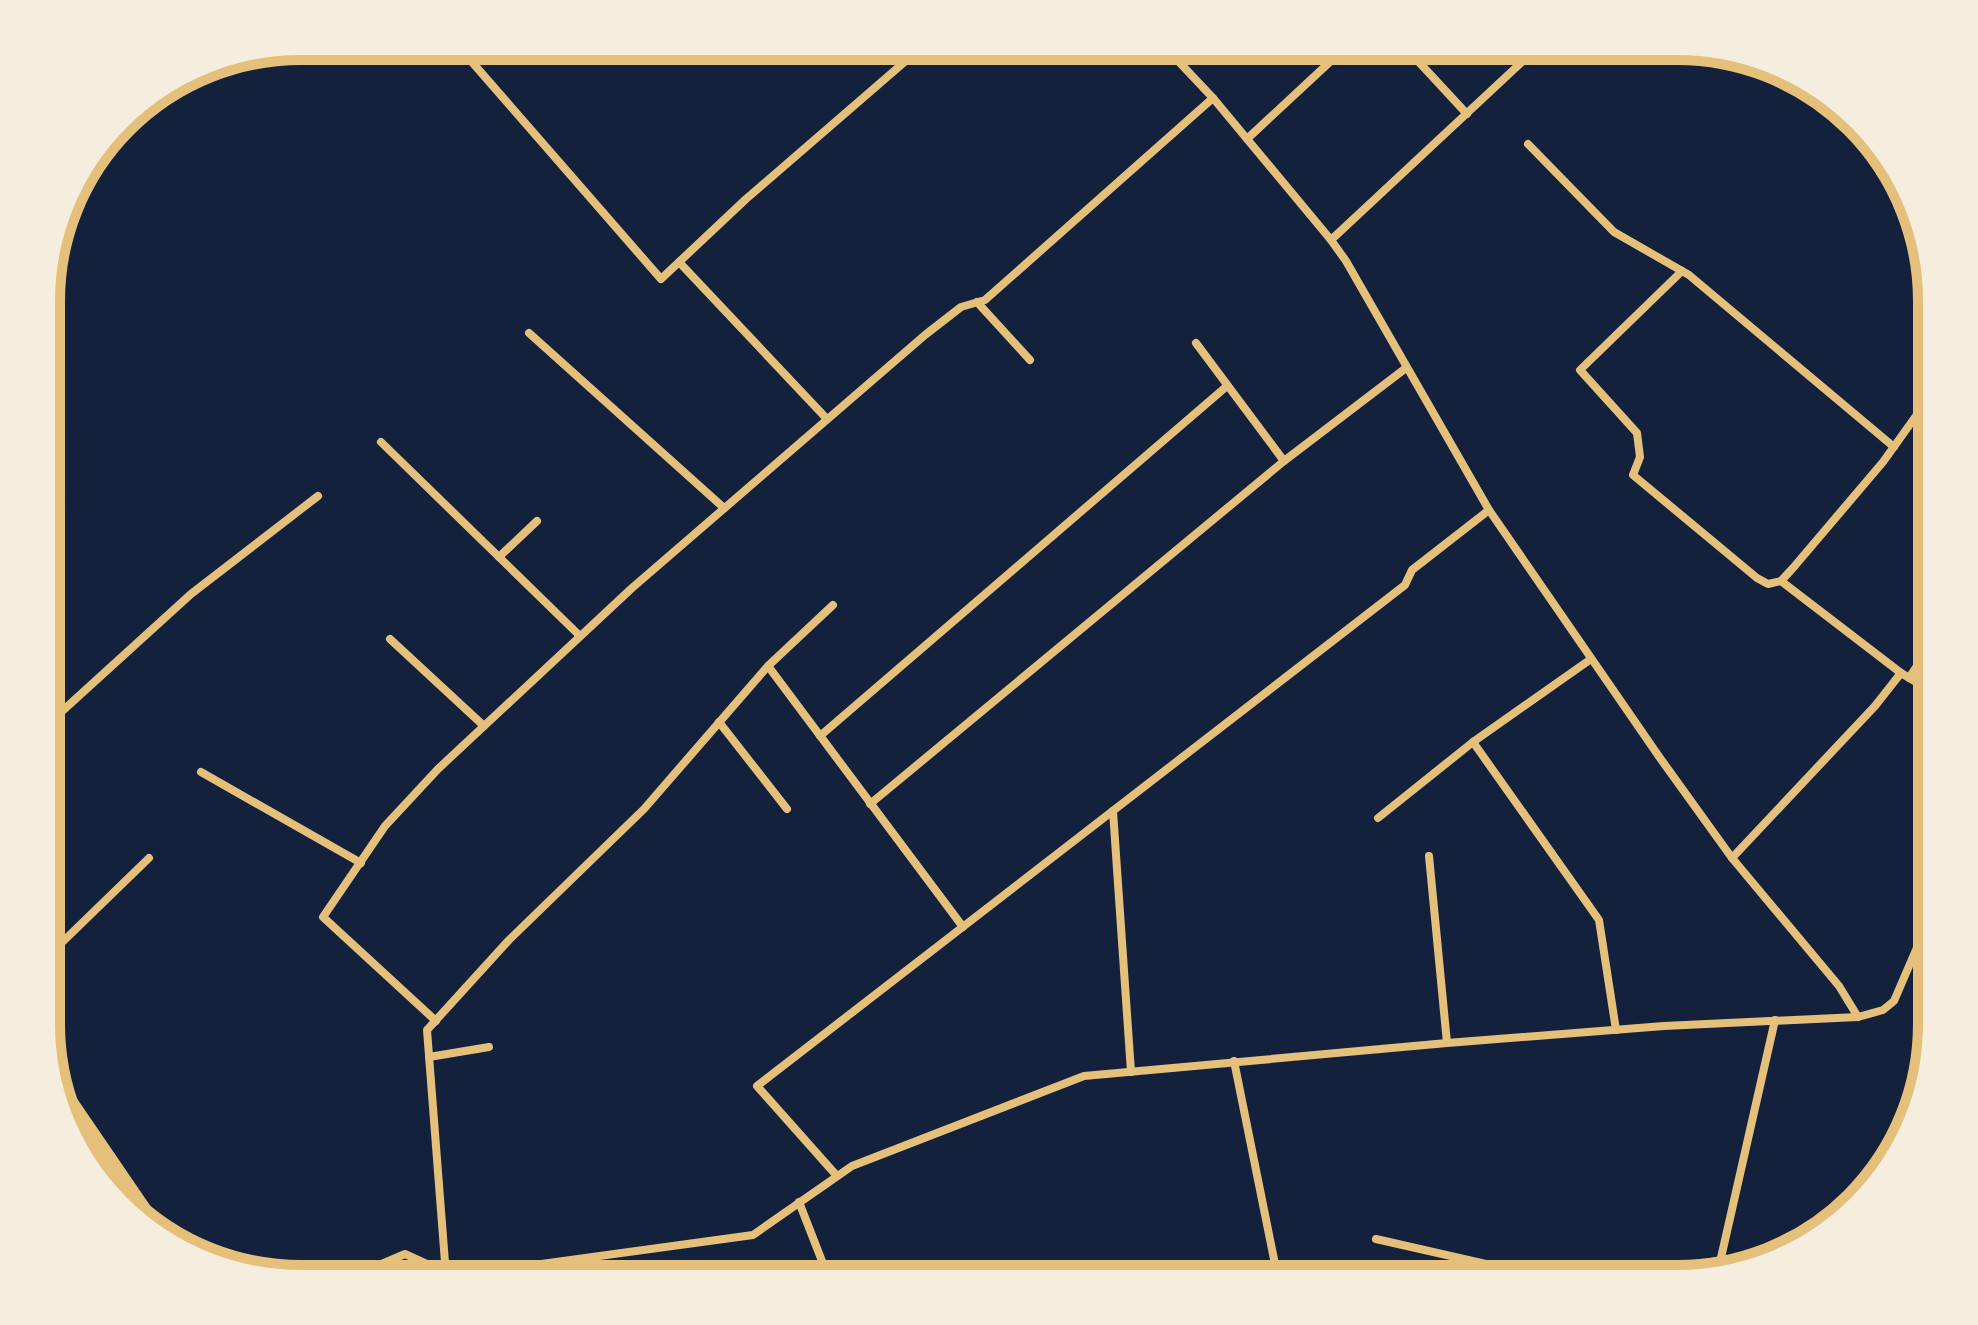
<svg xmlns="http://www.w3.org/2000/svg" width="1978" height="1325" font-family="'Source Sans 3',sans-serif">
<rect width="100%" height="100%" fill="#14213d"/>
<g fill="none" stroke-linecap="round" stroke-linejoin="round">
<!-- minor -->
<g stroke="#e5c07b" stroke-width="8">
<path d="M458,46L661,279L746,199L923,46"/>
<path d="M1164,46L1213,98L1331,240L1346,261L1489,510L1660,758L1732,858L1839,986L1858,1017"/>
<path d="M1404,46L1467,114"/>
<path d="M1247,139L1347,46"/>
<path d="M1528,144L1614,232L1689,275L1894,447"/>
<path d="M1331,240L1539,46"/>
<path d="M679,262L827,419"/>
<path d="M1682,271L1580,370L1637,433L1640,457L1633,475L1757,578L1768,584L1781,581L1793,568L1883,462L1931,395"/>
<path d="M977,302L1030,360"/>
<path d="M529,333L724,508"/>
<path d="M1196,343L1284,461"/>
<path d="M381,442L580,636"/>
<path d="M499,557L537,521"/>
<path d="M1781,581L1901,673L1931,691"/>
<path d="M390,639L484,726"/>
<path d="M768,666L963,927"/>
<path d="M1909,678L1931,645"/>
<path d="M719,722L787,809"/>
<path d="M48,724L191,594L318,496"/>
<path d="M820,736L1227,386"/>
<path d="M1473,742L1599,920L1616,1030"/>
<path d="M201,772L361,863"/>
<path d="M870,804L1284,461L1406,368"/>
<path d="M1113,811L1131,1072"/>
<path d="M1378,818L1473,742L1591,659"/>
<path d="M1429,856L1447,1043"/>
<path d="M1732,858L1875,706L1901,673"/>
<path d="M48,956L149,858"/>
<path d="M436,1021L323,917L385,826L438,769L632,588L925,335L961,307L985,300L1213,98"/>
<path d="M429,1057L489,1047"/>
<path d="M1234,1061L1278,1279"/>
<path d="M837,1176L757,1086L1405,585L1412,570L1489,510"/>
<path d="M799,1202L829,1279"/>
<path d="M1376,1239L1552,1279"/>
<path d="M1718,1271L1775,1020"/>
<path d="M446,1275L427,1030L509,940L644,809L768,666L833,605"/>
<path d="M346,1279L405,1254L453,1276L753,1235L852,1166L1084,1076L1447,1043L1664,1026L1858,1017L1883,1010L1894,1001L1931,915"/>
<path d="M1251,1279L1276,1269"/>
</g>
<!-- primary -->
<path stroke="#e5c07b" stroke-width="20" d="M59,1090L158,1235"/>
</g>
<!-- crop -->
<path d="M0 0H1978V1325H0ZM301 60H1677A241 241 0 0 1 1918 301V1024A241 241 0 0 1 1677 1265H301A241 241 0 0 1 60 1024V301A241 241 0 0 1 301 60Z" fill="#f5edde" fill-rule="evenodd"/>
<path fill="none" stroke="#e5c07b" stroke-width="10" d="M301 60H1677A241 241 0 0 1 1918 301V1024A241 241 0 0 1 1677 1265H301A241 241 0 0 1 60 1024V301A241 241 0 0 1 301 60Z"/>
</svg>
